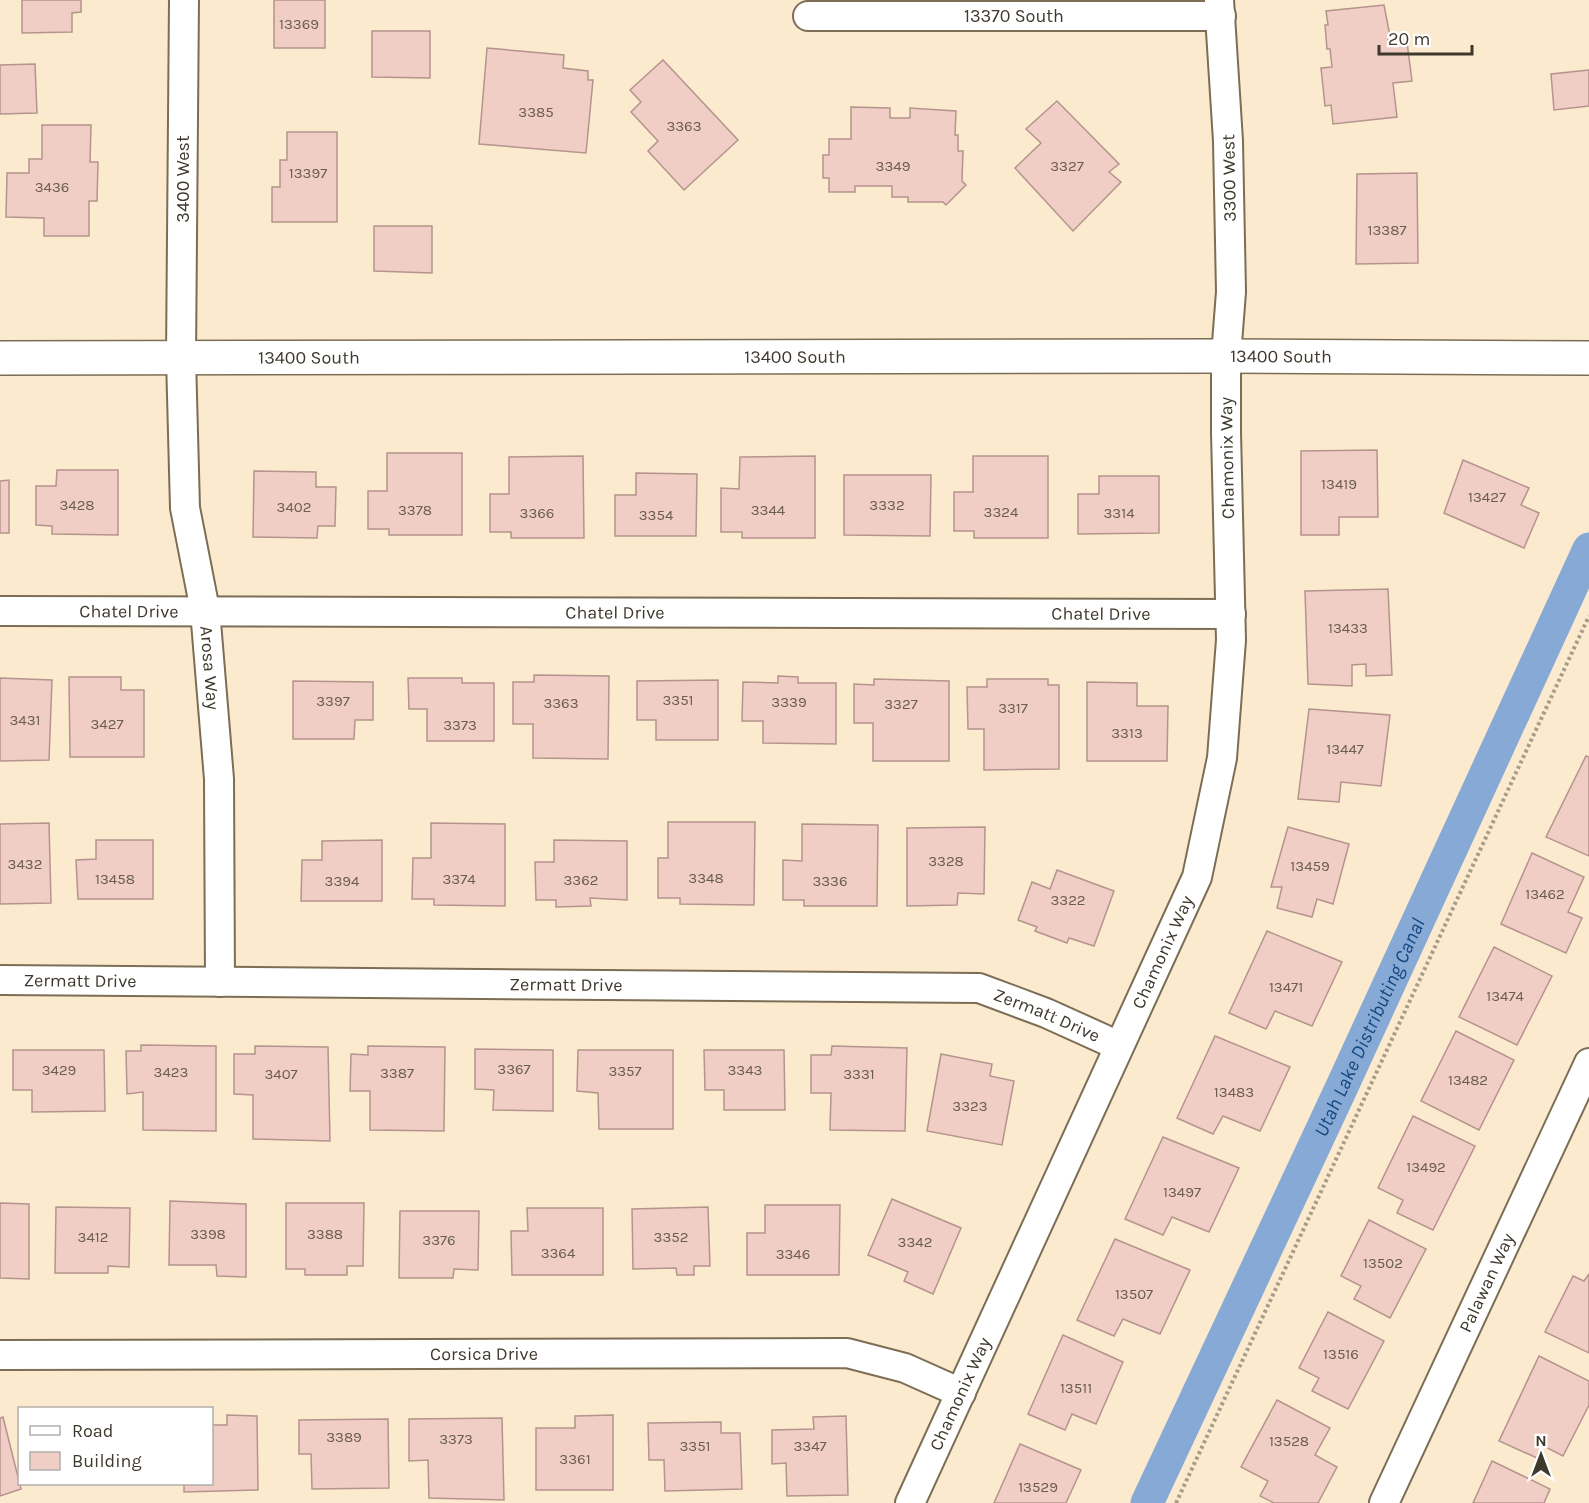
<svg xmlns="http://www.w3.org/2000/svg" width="1589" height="1503" font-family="Karla,sans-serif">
<rect width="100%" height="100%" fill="#fbeace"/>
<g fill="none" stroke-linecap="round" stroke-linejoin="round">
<!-- canal -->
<path stroke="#86a9d6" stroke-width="33" id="s1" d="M1147,1503L1339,1093L1589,549"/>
</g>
<!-- building -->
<g fill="#f0cdc5" stroke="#b5948d" stroke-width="1.5">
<path d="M22,0H81V12L72,13V32L22,33Z"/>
<rect x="274" y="0" width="51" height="48"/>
<path d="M1384,5L1390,36L1388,37V44L1407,42L1412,81L1393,83L1397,117L1333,124L1331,105L1325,106L1321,68L1332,67L1330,49H1327L1325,25H1328L1326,11Z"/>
<path d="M372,31H430V78L372,77Z"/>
<path d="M487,48L564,55L563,68L588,71V80H593L586,153L479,144Z"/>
<path d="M663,60L738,140L684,190L648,151L658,141L631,112L641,102L630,90Z"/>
<path d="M35,64L37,113L0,114V65Z"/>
<path d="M1589,70V106L1554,110L1551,74Z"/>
<path d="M1057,101L1119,164L1109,172L1121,182L1073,231L1015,168L1041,143L1026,129Z"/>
<path d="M851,107L890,108V118H910V108L956,111L955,135H958V151H963L962,181L966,185L946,205L943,202H908V197H892V186H855V192H829V178H823V155H829V139H851Z"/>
<path d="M42,125H91L90,162H98L97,201H89V236H44V218L6,217L7,173H29V159H42Z"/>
<path d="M287,132H337V222H272V187H280V160H287Z"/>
<path d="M1417,173L1418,263L1356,264L1357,174Z"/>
<path d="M374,226H432V273L374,271Z"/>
<path d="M1377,450L1378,517H1339V535H1301V451Z"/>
<path d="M387,453H462V535H389V529H368V491H387Z"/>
<path d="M583,456L584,538H511V532H490V494H509V457Z"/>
<path d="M815,456V538H742V532H721V488L739,489L740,457Z"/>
<path d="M973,456H1048V538H974V531H954V492H973Z"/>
<path d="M1463,460L1529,488L1521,505L1539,513L1524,548L1444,513Z"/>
<path d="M57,470H118V535L52,534V526L36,525V486H56Z"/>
<path d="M254,471L316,472V487H336L335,526H318L317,538L253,537Z"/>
<path d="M636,473L697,474L696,536H615V495H636Z"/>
<path d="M844,475H931L930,536L844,535Z"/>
<path d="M1099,476H1159V533L1078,534V494H1099Z"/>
<path d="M9,480V533H0V481Z"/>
<path d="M1388,589L1392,675L1366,676V664L1352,665V686L1308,684L1305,591Z"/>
<path d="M534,675L609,676L608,759L533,758V724H513V682H534Z"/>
<path d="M778,676L798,677V683H836V744L763,743V721H742L743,682L778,683Z"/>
<path d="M69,677H121V690H144V757H70Z"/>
<path d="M0,678L52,680L49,760L0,761Z"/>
<path d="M408,678H462V683H494V741H427V709H409Z"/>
<path d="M874,679L949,681V761H873V723H854V684L874,685Z"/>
<path d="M987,679H1048V685H1059V769L984,770V729H968L967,687H987Z"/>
<path d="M718,680V740H656V720H637V681Z"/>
<path d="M293,681L373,682V720H355L354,739H293Z"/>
<path d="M1087,682L1137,683V706H1168L1167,761H1087Z"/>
<path d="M1309,709L1390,715L1381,786L1341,782L1339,802L1298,799Z"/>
<path d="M1586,756L1589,757V856L1546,837Z"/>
<path d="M668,822H755L754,905L680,904V898H658V858H668Z"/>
<path d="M49,823L51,903L0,904V824Z"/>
<path d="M431,823L505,824V906L434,905V899H412L413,858H431Z"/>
<path d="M802,824L878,825L877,906H804V900H783V860L802,861Z"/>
<path d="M985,827L984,894L958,893L957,905L907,906V828Z"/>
<path d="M1288,827L1349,844L1333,904L1317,899L1312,917L1277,908L1282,887H1271Z"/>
<path d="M96,840H153V899H78L76,860L96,859Z"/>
<path d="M382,840V901H301L302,860H322V841Z"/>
<path d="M554,840L627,841V900L590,898L591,906L556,907V900H536L535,862H554Z"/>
<path d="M1532,853L1584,877L1568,912L1582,918L1566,953L1501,924Z"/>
<path d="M1057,870L1114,891L1094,946L1069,938L1067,943L1035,931L1037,927L1018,920L1032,882L1050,889Z"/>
<path d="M1267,931L1342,962L1312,1026L1275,1011L1266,1029L1229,1013Z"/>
<path d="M1494,947L1552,976L1517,1045L1459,1017Z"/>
<path d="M1456,1031L1514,1060L1479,1130L1421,1101Z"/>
<path d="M1215,1036L1290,1067L1260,1131L1223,1116L1213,1134L1177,1118Z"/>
<path d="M141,1045L216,1046V1131L143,1130V1092L127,1094L126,1051H141Z"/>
<path d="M255,1046L328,1047L330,1141L253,1139V1095L234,1094V1054H255Z"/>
<path d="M368,1046L445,1047L444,1131L370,1130V1091H350L351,1054L368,1055Z"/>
<path d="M832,1046L907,1048L905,1131L830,1130L831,1093H811V1055H831Z"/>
<path d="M475,1049L553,1050V1111L493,1110L494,1090L475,1089Z"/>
<path d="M13,1050H104L105,1111L32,1112V1090H13Z"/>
<path d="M578,1050H673V1129H599L598,1093L577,1091Z"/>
<path d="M704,1050H784L785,1110H724V1090H705Z"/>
<path d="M941,1054L992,1064L990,1076L1014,1081L1002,1145L927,1131Z"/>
<path d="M1413,1116L1475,1146L1433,1230L1397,1213L1403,1200L1378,1188Z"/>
<path d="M1163,1137L1239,1168L1209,1232L1172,1217L1163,1235L1125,1219Z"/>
<path d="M892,1199L961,1228L933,1294L904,1281L908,1272L868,1255Z"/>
<path d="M170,1201L246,1204V1277L217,1276L216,1265H169Z"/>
<path d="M0,1203L29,1204V1279L0,1278Z"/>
<path d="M286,1203H364L363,1266H347V1275H305V1269H286Z"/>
<path d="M765,1205H840L839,1275H747V1233H765Z"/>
<path d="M56,1207L130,1208L129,1267L108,1266V1273H55Z"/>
<path d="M708,1207L710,1266H694V1275H677L676,1268L633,1269L632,1209Z"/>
<path d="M527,1208H603V1275H512L511,1231H528Z"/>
<path d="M400,1211H479L478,1270L454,1269L453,1278H399Z"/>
<path d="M1369,1220L1426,1249L1390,1318L1354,1299L1361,1286L1341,1276Z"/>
<path d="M1115,1239L1190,1270L1160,1334L1123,1319L1114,1336L1077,1320Z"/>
<path d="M1589,1274V1353L1545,1332L1573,1276L1584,1281Z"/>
<path d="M1328,1312L1384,1341L1348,1409L1312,1391L1319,1378L1299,1368Z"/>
<path d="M1063,1335L1123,1362L1096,1424L1072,1414L1065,1430L1028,1414Z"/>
<path d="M1539,1356L1589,1381V1405L1563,1456L1542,1445L1537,1458L1499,1441Z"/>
<path d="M1277,1400L1330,1428L1315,1455L1337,1467L1318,1503H1274L1260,1496L1268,1481L1241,1467Z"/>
<path d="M227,1415L257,1416L258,1490L184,1492V1484H212V1425H227Z"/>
<path d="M613,1415V1490H536V1428H575V1416Z"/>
<path d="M846,1416L848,1495L787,1496L786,1463L772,1464V1430L814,1429L813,1417Z"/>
<path d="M3,1417L21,1489L0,1496V1418Z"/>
<path d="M502,1418L504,1500L429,1498L428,1460L409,1461V1419Z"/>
<path d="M388,1419L389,1488L312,1489L311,1454H299V1420Z"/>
<path d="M721,1422V1433H740L742,1489L665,1491L664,1460H649L648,1423Z"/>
<path d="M1020,1444L1081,1470L1066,1503H994Z"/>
<path d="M1492,1461L1550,1489L1544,1503H1473Z"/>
</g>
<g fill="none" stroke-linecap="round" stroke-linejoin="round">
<!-- street casing -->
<g stroke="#7c6e54" stroke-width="32">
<g id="street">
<path id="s2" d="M184,0L181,358L185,508L205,610L219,779L220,982"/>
<path id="s3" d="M808,16H1221"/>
<path id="s4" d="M0,611L1231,614"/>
<path id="s5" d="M0,980L979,988L1046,1013L1119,1046"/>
<path id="s6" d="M0,1355L847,1353L905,1368L961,1393"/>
<path id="s7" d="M910,1503L1197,877L1222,758L1231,640L1226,432V356L1231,292L1228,141L1219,0"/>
<path id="s8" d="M1384,1503L1589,1063"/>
</g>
</g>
<!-- secondary casing -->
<g stroke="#7c6e54" stroke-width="36">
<g id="secondary">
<path id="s9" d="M0,358L1226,356L1589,358"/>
</g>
</g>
<!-- path -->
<path stroke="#a89b87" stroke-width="4" stroke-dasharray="3 3" stroke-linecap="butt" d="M1176,1503L1589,616"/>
<!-- street -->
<use href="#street" stroke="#fff" stroke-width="28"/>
<!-- secondary -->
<use href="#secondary" stroke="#fff" stroke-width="33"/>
</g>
<g text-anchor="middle" stroke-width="5" stroke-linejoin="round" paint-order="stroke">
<!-- number labels -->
<g font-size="15" fill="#6a5d53">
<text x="299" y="29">13369</text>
<text x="536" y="117">3385</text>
<text x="684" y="131">3363</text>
<text x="893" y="171">3349</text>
<text x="1067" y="171">3327</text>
<text x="308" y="178">13397</text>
<text x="52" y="192">3436</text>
<text x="1387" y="235">13387</text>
<text x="1339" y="489">13419</text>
<text x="1487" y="502">13427</text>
<text x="77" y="510">3428</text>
<text x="887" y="510">3332</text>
<text x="294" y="512">3402</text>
<text x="415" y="515">3378</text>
<text x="768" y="515">3344</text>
<text x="1001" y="517">3324</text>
<text x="537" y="518">3366</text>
<text x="1119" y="518">3314</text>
<text x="656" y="520">3354</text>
<text x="1348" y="633">13433</text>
<text x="678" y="705">3351</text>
<text x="333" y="706">3397</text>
<text x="789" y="707">3339</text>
<text x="561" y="708">3363</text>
<text x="901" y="709">3327</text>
<text x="1013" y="713">3317</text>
<text x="25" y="725">3431</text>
<text x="107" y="729">3427</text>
<text x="460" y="730">3373</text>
<text x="1127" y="738">3313</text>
<text x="1345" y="754">13447</text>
<text x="946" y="866">3328</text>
<text x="25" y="869">3432</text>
<text x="1310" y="871">13459</text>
<text x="706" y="883">3348</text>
<text x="115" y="884">13458</text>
<text x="459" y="884">3374</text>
<text x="581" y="885">3362</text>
<text x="342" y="886">3394</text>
<text x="830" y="886">3336</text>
<text x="1545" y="899">13462</text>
<text x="1068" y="905">3322</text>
<text x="1286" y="992">13471</text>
<text x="1505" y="1001">13474</text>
<text x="514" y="1074">3367</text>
<text x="59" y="1075">3429</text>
<text x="745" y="1075">3343</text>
<text x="625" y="1076">3357</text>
<text x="171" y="1077">3423</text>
<text x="397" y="1078">3387</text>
<text x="281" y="1079">3407</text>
<text x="859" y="1079">3331</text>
<text x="1468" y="1085">13482</text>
<text x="1234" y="1097">13483</text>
<text x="970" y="1111">3323</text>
<text x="1426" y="1172">13492</text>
<text x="1182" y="1197">13497</text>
<text x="208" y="1239">3398</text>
<text x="325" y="1239">3388</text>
<text x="93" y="1242">3412</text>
<text x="671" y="1242">3352</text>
<text x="439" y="1245">3376</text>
<text x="915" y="1247">3342</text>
<text x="558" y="1258">3364</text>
<text x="793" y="1259">3346</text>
<text x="1383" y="1268">13502</text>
<text x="1134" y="1299">13507</text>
<text x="1341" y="1359">13516</text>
<text x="1076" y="1393">13511</text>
<text x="344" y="1442">3389</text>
<text x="456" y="1444">3373</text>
<text x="1289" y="1446">13528</text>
<text x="695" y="1451">3351</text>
<text x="810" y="1451">3347</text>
<text x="575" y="1464">3361</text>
<text x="1038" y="1492">13529</text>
</g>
<!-- street labels -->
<g font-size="18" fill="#3e382d" stroke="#fff">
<text dy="6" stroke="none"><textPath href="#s3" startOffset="206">13370 South</textPath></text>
<text transform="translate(1229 178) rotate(-91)" y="6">3300 West</text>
<text transform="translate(183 179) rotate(-90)" y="6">3400 West</text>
<text dy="6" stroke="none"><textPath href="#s9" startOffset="795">13400 South</textPath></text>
<text dy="6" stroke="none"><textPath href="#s9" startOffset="1281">13400 South</textPath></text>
<text dy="6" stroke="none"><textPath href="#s9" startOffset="309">13400 South</textPath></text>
<text transform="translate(1227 458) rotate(-91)" y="6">Chamonix Way</text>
<text dy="6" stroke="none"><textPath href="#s4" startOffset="129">Chatel Drive</textPath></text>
<text dy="6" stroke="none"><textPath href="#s4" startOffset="615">Chatel Drive</textPath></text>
<text dy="6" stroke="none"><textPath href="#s4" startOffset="1101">Chatel Drive</textPath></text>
<text dy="6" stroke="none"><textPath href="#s2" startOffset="670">Arosa Way</textPath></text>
<text dy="6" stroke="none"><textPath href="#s7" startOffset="606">Chamonix Way</textPath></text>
<text dy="6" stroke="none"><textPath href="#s5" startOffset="80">Zermatt Drive</textPath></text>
<text dy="6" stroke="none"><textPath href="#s5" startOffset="566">Zermatt Drive</textPath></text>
<text dy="6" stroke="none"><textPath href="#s5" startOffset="1052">Zermatt Drive</textPath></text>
<text dy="6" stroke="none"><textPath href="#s8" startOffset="243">Palawan Way</textPath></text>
<text dy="6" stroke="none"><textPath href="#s6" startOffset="484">Corsica Drive</textPath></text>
<text dy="6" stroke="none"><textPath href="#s7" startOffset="120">Chamonix Way</textPath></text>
</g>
<!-- water labels -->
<g font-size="20" font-style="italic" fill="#16477e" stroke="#fff">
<text dy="7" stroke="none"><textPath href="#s1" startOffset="525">Utah Lake Distributing Canal</textPath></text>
</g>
</g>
<!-- legend -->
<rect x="18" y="1407" width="195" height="78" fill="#ffffff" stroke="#b2afab" stroke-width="1.5"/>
<rect x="30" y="1426" width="30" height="9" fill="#ffffff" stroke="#b2afab" stroke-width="1.5"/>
<text x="72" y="1437" font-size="18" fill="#3e382d">Road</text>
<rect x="30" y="1452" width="30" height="18" fill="#f0cdc5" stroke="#b2afab" stroke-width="1.5"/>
<text x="72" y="1467" font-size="18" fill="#3e382d">Building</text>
<!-- north arrow -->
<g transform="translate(1541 1455)" stroke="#ffffff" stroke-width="4.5" paint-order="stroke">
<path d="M0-4.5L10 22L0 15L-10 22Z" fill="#3e382d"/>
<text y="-9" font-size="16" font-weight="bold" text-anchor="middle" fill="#3e382d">N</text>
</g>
<!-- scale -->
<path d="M1379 45v9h93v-9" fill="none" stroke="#3e382d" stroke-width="3"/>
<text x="1388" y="45" font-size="18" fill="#3e382d" stroke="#ffffff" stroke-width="4.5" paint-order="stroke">20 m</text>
</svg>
